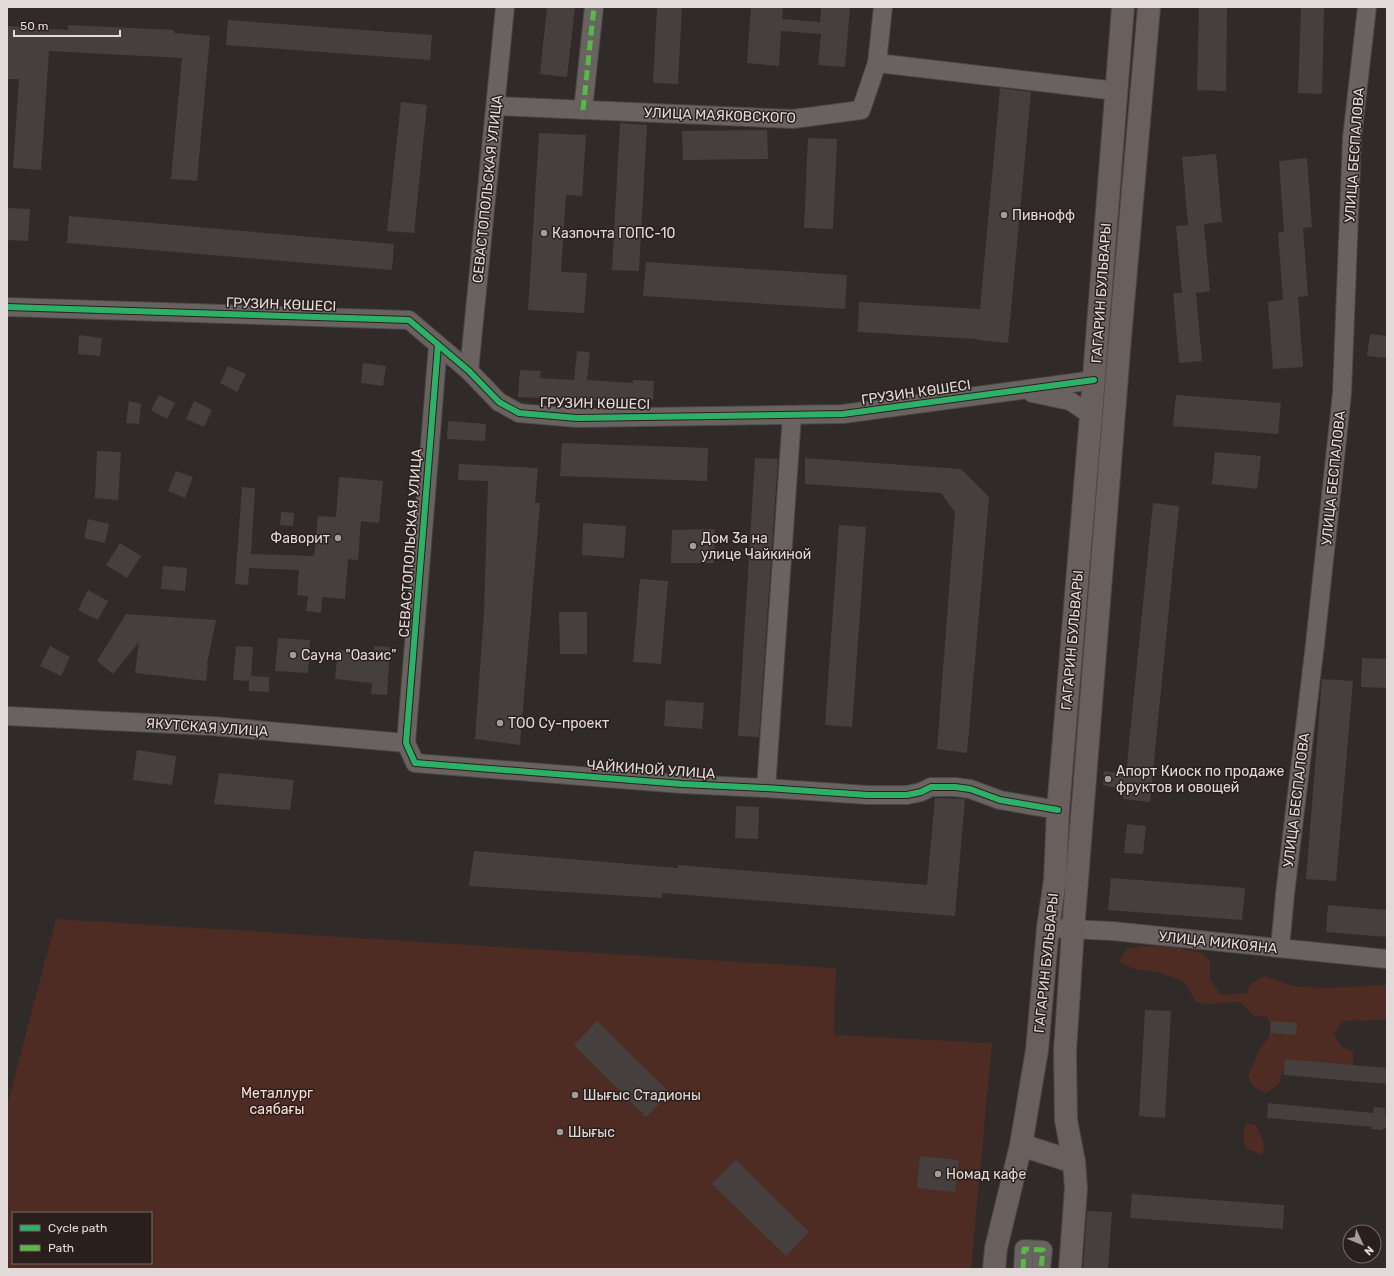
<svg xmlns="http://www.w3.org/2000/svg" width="1394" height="1276" font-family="Rubik,sans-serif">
<rect width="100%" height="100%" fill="#302a28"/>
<!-- green -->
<g fill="#4e2c23" fill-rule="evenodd">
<path d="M56,919L836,968L834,1035L992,1043L971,1269H7V1106ZM13,1213H151V1263H13Z"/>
<path d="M1142,946L1174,947L1202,953L1210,961V979L1221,995L1247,993L1250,984L1265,976L1293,986L1328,988L1387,985V1020L1342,1021L1334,1034L1341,1046L1353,1052V1067L1292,1062L1282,1073L1279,1084L1266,1093L1253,1086L1248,1076L1260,1048L1269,1038L1270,1023L1267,1017L1254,1016L1240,1002L1206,1004L1196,1002L1184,982L1161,973L1134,969L1119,962L1127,949Z"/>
<path d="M1247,1123L1256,1125C1260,1135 1267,1145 1262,1155L1246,1148C1242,1138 1242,1132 1247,1123Z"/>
</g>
<!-- building -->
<g fill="#45403e">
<path d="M547,7H575L567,77L540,74Z"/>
<path d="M657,7H682L678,84L653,83Z"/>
<path d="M751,7H783L782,19L820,22L821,7H850L845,67L818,65L821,34L781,31L779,66L747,63Z"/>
<path d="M1199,7H1227L1226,91L1197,90Z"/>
<path d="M1301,7H1324L1322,94L1298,93Z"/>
<path d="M228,20L432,35L430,60L226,45Z"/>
<path d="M68,25L174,30V33L210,36L197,181L171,179L182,58L49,51L41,170L13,168L19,79H7V26L68,30Z"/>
<path d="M1000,88L1031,92L1008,343L977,340V339L858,332L859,302L980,309Z"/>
<path d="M401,102L427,105L414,233L387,231Z"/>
<path d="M620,123L647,125L639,271L612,270Z"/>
<path d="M767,130L768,159L683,160L682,131Z"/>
<path d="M539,133L586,135L582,196L566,195L561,272L587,273L584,313L528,310Z"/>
<path d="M808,138L837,139L833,229L804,228Z"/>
<path d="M1216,154L1222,222L1204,224L1210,291L1196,293L1202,361L1179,363L1173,293H1182L1176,226L1188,225L1182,157Z"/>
<path d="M1307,158L1312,227L1303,228L1308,296L1298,297L1303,367L1273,369L1268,302L1283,300L1278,233L1284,232L1279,161Z"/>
<path d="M7,208L30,209L28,241L7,240Z"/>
<path d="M69,216L394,244L392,270L67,243Z"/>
<path d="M646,262L847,275L845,309L643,296Z"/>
<path d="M1370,334L1387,336V358L1367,356Z"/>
<path d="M79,335L102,338L100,356L78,354Z"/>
<path d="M577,351L590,352L587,380L633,383V380L654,381L653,400L611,398V401L518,397L520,370L541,371L540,378L574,380Z"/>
<path d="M363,363L386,366L383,386L361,383Z"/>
<path d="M228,366L246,374L237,392L220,383Z"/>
<path d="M159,395L175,403L167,419L151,410Z"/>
<path d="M1176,395L1281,403L1278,434L1173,426Z"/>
<path d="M129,401L141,404L139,424L126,423Z"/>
<path d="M194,401L212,410L204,427L186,419Z"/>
<path d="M448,421L486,424L485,441L447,439Z"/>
<path d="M562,443L708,448L707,481L560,476Z"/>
<path d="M97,451L121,452L118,500L95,498Z"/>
<path d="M1215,452L1261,456L1257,489L1212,484Z"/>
<path d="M755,458L778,459L759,737L738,736Z"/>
<path d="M805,458L961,469L989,497L967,753L937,749L955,512L941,493L805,484Z"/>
<path d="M459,464L538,468L535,503H540L520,745L475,739L484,612L488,481L458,480Z"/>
<path d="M176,471L193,477L185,498L168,491Z"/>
<path d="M339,477L383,481L379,523L361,521L358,560L348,559L345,599L322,597L321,613L306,611L308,596L297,595L299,570L249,568L248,585L235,584L242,487L255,488L251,554L314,556L318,516L336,517Z"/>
<path d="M1153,503L1179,506L1150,802L1123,799L1124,790L1103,785L1104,771L1126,774Z"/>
<path d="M281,512L294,513L293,526L280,525Z"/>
<path d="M88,519L109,524L105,543L84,538Z"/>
<path d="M583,523L626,526L624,558L582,555Z"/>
<path d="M839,525L866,527L852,727L825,725Z"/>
<path d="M715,529L714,563H671L672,530Z"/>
<path d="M120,543L141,556L127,578L106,565Z"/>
<path d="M163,566L187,568L185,591L161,589Z"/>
<path d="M640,579L668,581L661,664L633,662Z"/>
<path d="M88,590L108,601L98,620L78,610Z"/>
<path d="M559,612H587V654H560Z"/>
<path d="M126,614L216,620L207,664H208L206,681L135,673L139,642L113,674L97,661Z"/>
<path d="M278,638L310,640L308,673L275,671Z"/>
<path d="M50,646L70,657L61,676L40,666Z"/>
<path d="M236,646L253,647L251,676L269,677V692L249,691V681L233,680Z"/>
<path d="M374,646L390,647L387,695L371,694L372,683L335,679L338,650L374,654Z"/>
<path d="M1362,658L1387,659V688L1361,687Z"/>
<path d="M1322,679L1353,681L1336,881L1306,879Z"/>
<path d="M666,700L704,703L702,729L664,726Z"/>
<path d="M137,750L176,756L172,785L133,780Z"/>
<path d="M219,773L294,780L290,810L214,804Z"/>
<path d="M935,798L965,799L955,916L662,893V898L469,886L474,851L678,868V865L927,885Z"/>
<path d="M736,806L759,807L758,839L735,838Z"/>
<path d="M1127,824L1146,826L1143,854L1124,853Z"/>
<path d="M1111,878L1245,888L1242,920L1108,910Z"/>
<path d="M1328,905L1387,910V937L1326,932Z"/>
<path d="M1145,1010L1171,1011L1165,1118L1139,1116Z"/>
<path d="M597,1021L670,1093L646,1117L574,1045Z"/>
<path d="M1271,1021L1297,1023L1296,1035L1270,1033Z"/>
<path d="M1285,1059L1387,1068V1084L1284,1075Z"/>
<path d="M1268,1103L1373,1113L1374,1107L1385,1108V1114H1387V1129L1383,1128V1130L1371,1129L1372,1127L1267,1118Z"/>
<path d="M920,1156L959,1160L955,1192L917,1188Z"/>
<path d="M736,1160L809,1232L786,1256L712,1184Z"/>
<path d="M1132,1194L1284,1205L1283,1229L1130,1218Z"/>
<path d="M1087,1211L1112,1212L1108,1269H1083Z"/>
</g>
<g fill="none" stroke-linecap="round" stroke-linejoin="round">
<!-- minor casing -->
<g stroke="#4c4745" stroke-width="20">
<g id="minor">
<path d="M877,63L1116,91"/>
<path d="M496,106L793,119L861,110L877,63L883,7"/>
<path d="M583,110L594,7"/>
<path d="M7,307L409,320L469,371L499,402L519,413L577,418L843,414L1094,380"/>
<path d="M438,345L406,743L415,763L682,784L766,788L868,795H907L921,792L931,787H955L970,789L1000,800L1058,810"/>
<path d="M469,371L505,7"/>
<path d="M1032,393L1070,401L1091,415"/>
<path d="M7,716L212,726L406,743"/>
<path d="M766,788L792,415"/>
<path d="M1048,928L1112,931L1387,959"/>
<path d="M1280,948L1285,894L1315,644L1342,393L1352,138L1367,7"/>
<path d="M1023,1269L1024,1249L1043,1250L1041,1269"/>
</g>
</g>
<!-- major casing -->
<g stroke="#4c4745" stroke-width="24">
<g id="major">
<path d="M1021,1145L1074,1162"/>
<path d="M994,1269L996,1248L1021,1145L1037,1050L1048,928L1055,880L1058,810L1091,415L1123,7"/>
<path d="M1070,1269L1076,1188L1074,1162L1066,1120L1065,1051L1073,930L1119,350L1149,7"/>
</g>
</g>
<!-- minor -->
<use href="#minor" stroke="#686361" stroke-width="18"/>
<!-- major -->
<use href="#major" stroke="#69605e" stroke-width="22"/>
<!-- quiet -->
<g stroke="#58b947" stroke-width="5" stroke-dasharray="10 5" stroke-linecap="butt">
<path d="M583,110L594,7"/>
<path d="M1023,1269L1024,1249L1043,1250L1041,1269"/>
</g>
<!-- cycleway casing -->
<g stroke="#2a1f1c" stroke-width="8">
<g id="cycleway">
<path d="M7,307L409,320L469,371L499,402L519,413L577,418L843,414L1094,380"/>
<path d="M438,345L406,743L415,763L682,784L766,788L868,795H907L921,792L931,787H955L970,789L1000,800L1058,810"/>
</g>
</g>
<!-- cycleway -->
<use href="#cycleway" stroke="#2db169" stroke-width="6"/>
</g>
<!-- markers -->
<g fill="#a49c9a" stroke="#2a1f1c" stroke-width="1.5">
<circle cx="1004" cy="215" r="4"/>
<circle cx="544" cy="233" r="4"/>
<circle cx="338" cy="538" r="4"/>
<circle cx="693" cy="546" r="4"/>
<circle cx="293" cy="655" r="4"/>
<circle cx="500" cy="723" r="4"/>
<circle cx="1108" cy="779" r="4"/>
<circle cx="575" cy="1095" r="4"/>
<circle cx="560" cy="1132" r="4"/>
<circle cx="938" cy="1174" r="4"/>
</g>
<g text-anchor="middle" stroke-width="3" stroke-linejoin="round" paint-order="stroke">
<!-- street labels -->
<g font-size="14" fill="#e2dad8" stroke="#2a1f1c">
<text transform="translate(720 115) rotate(2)" y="5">УЛИЦА МАЯКОВСКОГО</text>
<text transform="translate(1354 155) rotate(-86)" y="5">УЛИЦА БЕСПАЛОВА</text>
<text transform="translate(487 189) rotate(-84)" y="5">СЕВАСТОПОЛЬСКАЯ УЛИЦА</text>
<text transform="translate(1101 293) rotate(-86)" y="5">ГАГАРИН БУЛЬВАРЫ</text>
<text transform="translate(281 304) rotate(2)" y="5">ГРУЗИН КӨШЕСІ</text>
<text transform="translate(916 392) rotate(-8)" y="5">ГРУЗИН КӨШЕСІ</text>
<text transform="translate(595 403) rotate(1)" y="5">ГРУЗИН КӨШЕСІ</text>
<text transform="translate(1333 478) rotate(-84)" y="5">УЛИЦА БЕСПАЛОВА</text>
<text transform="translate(410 543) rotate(-86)" y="5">СЕВАСТОПОЛЬСКАЯ УЛИЦА</text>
<text transform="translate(1072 640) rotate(-85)" y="5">ГАГАРИН БУЛЬВАРЫ</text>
<text transform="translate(207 727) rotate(4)" y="5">ЯКУТСКАЯ УЛИЦА</text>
<text transform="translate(651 769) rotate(4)" y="5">ЧАЙКИНОЙ УЛИЦА</text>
<text transform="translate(1296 800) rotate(-83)" y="5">УЛИЦА БЕСПАЛОВА</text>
<text transform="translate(1218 942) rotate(6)" y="5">УЛИЦА МИКОЯНА</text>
<text transform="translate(1046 963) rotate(-84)" y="5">ГАГАРИН БУЛЬВАРЫ</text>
</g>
<!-- poi labels -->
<g font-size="14" fill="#e2dad8" stroke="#2a1f1c" text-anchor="start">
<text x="1012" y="220">Пивнофф</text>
<text x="552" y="238">Казпочта ГОПС-10</text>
<text x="330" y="543" text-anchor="end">Фаворит</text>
<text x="701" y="543">Дом 3а на<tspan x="701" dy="16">улице Чайкиной</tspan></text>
<text x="301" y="660">Сауна "Оазис"</text>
<text x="508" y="728">ТОО Су-проект</text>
<text x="1116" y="776">Апорт Киоск по продаже<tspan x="1116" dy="16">фруктов и овощей</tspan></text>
<text x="583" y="1100">Шығыс Стадионы</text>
<text x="568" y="1137">Шығыс</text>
<text x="946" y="1179">Номад кафе</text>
</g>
<!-- park labels -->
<g font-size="14" fill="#ffdbd1" stroke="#2a1f1c">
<text x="277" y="1098">Металлург<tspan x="277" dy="16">саябағы</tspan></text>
</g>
</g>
<!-- border -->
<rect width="1394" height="1276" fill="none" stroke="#e2dad8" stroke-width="16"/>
<!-- legend -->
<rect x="12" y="1212" width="140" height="52" fill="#2a1f1c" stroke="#746a67"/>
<rect x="20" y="1225" width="20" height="6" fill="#2db169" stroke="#746a67"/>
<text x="48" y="1232" font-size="12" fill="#e2dad8">Cycle path</text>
<rect x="20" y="1245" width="20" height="6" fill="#58b947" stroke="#746a67"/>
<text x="48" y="1252" font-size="12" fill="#e2dad8">Path</text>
<!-- north arrow -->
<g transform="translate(1362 1244) rotate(134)"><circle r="19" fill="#2a1f1c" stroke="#746a67"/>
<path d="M0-3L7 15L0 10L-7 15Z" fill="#a49c9a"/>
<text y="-6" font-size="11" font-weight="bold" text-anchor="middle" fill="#e2dad8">N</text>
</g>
<!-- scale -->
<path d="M14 30v6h106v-6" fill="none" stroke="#e2dad8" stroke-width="2"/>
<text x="20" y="30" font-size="12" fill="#e2dad8" stroke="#2a1f1c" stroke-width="3" paint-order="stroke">50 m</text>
</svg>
